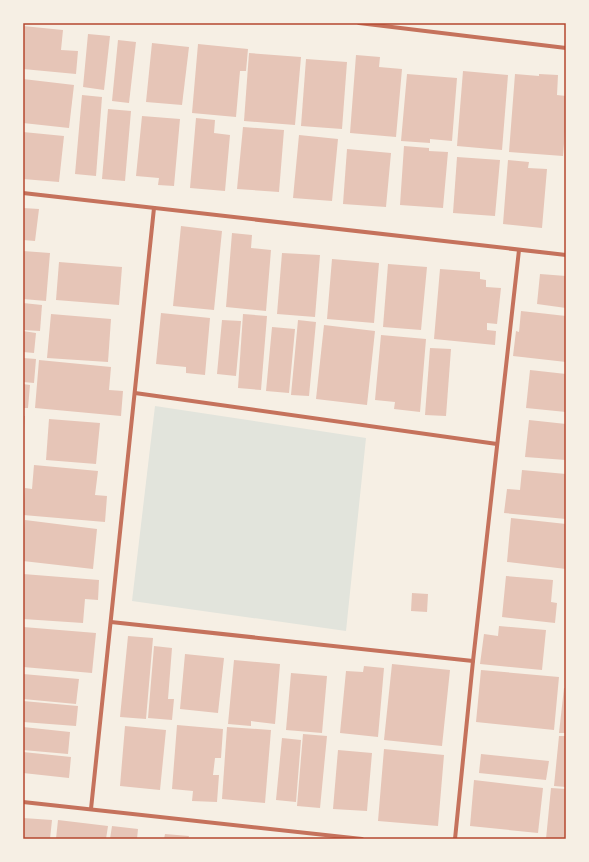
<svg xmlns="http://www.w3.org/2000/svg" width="589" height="862" font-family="'Space Grotesk',sans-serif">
<rect width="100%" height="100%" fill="#f6efe4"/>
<!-- green -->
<path fill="#e2e4dc" d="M155,406L366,438L346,631L132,601Z"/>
<!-- building -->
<g fill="#e6c5b7">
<path d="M23,26L63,30L61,50L78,51L76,74L23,69Z"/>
<path d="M88,34L110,36L104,90L83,87Z"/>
<path d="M118,40L136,42L129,103L112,101Z"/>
<path d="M152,43L189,47L182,105L146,102Z"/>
<path d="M198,44L248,49L246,71H240L236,117L192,113Z"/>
<path d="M249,53L301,57L295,125L244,121Z"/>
<path d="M356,55L380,57L379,67L402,69L396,137L350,133Z"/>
<path d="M306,59L347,62L342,129L301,126Z"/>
<path d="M463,71L508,75L502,150L457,146Z"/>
<path d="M407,74L457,78L452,141L430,139V143L401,141Z"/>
<path d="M515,74L539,76V74L558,75L557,95L566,96V119L563,156L509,152Z"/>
<path d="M23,79L74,85L69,128L23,123Z"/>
<path d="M82,95L102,97L96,176L75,174Z"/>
<path d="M108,109L131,111L125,181L102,179Z"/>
<path d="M142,116L180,119L174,186L158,185L159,178L136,176Z"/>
<path d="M196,118L215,120L214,133L230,135L225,191L190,188Z"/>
<path d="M243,127L284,130L279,192L237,189Z"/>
<path d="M23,132L64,136L59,182L23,179Z"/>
<path d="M299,135L338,139L332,201L293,198Z"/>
<path d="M404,146L429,148V151L448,152L443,208L400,205Z"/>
<path d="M347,149L391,153L386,207L343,204Z"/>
<path d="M457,157L500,160L495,216L453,213Z"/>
<path d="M508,160L529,162L528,168L547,169L542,228L503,224Z"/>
<path d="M23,208L39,209L35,241L23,240Z"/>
<path d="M181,226L222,231L214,310L173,306Z"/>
<path d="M232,233L252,235L251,248L271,250L266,311L226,307Z"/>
<path d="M23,251L50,253L46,301L23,299Z"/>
<path d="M282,253L320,255L315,317L277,314Z"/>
<path d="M332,259L379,263L374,323L327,319Z"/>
<path d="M59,262L122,267L119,305L56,300Z"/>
<path d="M388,264L427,267L421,330L383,327Z"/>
<path d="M440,269L480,272V279L486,280V287L501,288L497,324L487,323V330L496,331L495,345L434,339Z"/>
<path d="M540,274L566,276V308L537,304Z"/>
<path d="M23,303L42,305L40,331L23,330Z"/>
<path d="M521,311L566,316V362L513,356L516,331L519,332Z"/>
<path d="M161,313L210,318L205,375L186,373V367L156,364Z"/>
<path d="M51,314L111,319L108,362L47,358Z"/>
<path d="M243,314L267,316L261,390L238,388Z"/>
<path d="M222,320L241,321L236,376L217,374Z"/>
<path d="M298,320L316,322L309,396L291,395Z"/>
<path d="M324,325L375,331L367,405L316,399Z"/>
<path d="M272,327L295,329L289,393L266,391Z"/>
<path d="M23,331L36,333L34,353L23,352Z"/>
<path d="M381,335L426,339L420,412L394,409L395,402L375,400Z"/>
<path d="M430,348L451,349L446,416L425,415Z"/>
<path d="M23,358L36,359L34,383L23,382Z"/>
<path d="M39,360L111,367L109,390L123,391L121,416L35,408Z"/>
<path d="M530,370L566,374V412L526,408Z"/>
<path d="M23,384L30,385L28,408H23Z"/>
<path d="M23,416H25L24,431H23Z"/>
<path d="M49,419L100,423L96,464L46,460Z"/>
<path d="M529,420L566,424V460L525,457Z"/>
<path d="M34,465L98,471L95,495L107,496L105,522L23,515L25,488L32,489Z"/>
<path d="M522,470L566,474V519L504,513L507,489L520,490Z"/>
<path d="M511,518L566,524V569L507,562Z"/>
<path d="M25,520L97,529L93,569L23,561V541Z"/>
<path d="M23,574L99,580L98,600L85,599L83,623L23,619Z"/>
<path d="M506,576L553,580L551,602L557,603L555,623L502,617Z"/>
<path d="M412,593L428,594L427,612L411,611Z"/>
<path d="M499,626L546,630L542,670L480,664L484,634L498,636Z"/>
<path d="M23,627L96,633L92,673L23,667Z"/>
<path d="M128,636L153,638L146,719L120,717Z"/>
<path d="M154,646L172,648L168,699H174L172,720L148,718Z"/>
<path d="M185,654L224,658L218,713L180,709Z"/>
<path d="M234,660L280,664L275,724L251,721V726L228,724Z"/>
<path d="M392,664L450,670L442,746L384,740Z"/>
<path d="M364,666L384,668L378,737L340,733L346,671L363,672Z"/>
<path d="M481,670L559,677L554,730L476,722Z"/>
<path d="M291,673L327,676L322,733L286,730Z"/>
<path d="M23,674L79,679L76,704L23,699Z"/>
<path d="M564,688H566V733H559Z"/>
<path d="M23,701L78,706L76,726L23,722Z"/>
<path d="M177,725L223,729L221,758H215L213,775H219L217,802L192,801L193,791L172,789Z"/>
<path d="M125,726L166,730L160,790L120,786Z"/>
<path d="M23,727L70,732L68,754L23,750Z"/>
<path d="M227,727L271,730L265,803L222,799Z"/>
<path d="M303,734L327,736L320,808L297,806Z"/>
<path d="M559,736H566V787L554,786Z"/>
<path d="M282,738L301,740L296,802L276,800Z"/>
<path d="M384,749L444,755L438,826L378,821Z"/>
<path d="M338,750L372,753L367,811L333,809Z"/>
<path d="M23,752L71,757L69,778L23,773Z"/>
<path d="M481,754L549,761L546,780L479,773Z"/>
<path d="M474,780L543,788L538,833L470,826Z"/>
<path d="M551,788L566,789V839H546Z"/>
<path d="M23,818L52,820L50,839H23Z"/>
<path d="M58,820L108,826L106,839H56Z"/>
<path d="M112,826L138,829L137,839H110Z"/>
<path d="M165,834L189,836L188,839H164Z"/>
</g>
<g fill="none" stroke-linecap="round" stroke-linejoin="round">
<!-- minor -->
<g stroke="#c5725c" stroke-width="4">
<path d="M359,23L566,48"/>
<path d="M23,193L566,255"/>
<path d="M135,393L497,444"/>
<path d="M111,622L473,661"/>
<path d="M23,802L362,839"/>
<path d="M91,809L154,208"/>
<path d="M455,839L473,661L519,250"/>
</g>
</g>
<!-- border -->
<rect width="589" height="862" fill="none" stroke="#f6efe4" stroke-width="48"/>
<rect x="24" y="24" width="541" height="814" fill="none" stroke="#b5482f" stroke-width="1.5"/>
</svg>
